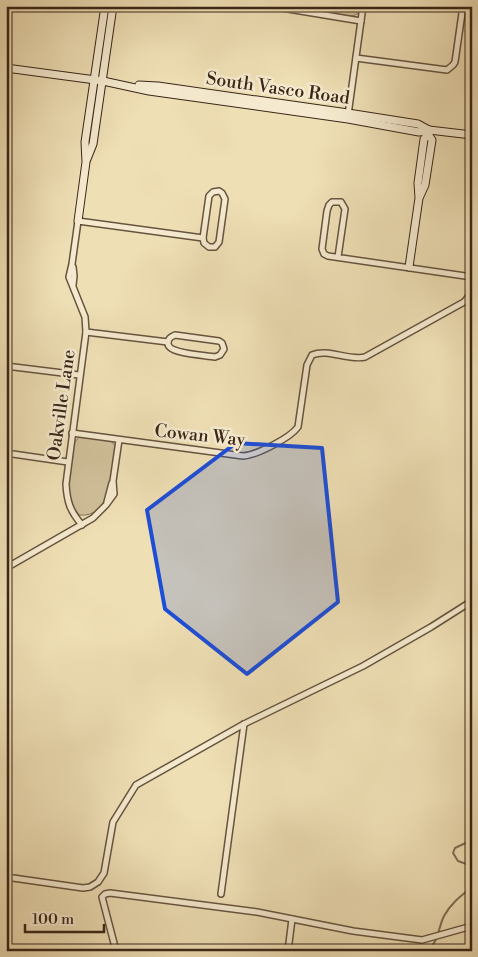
<svg xmlns="http://www.w3.org/2000/svg" width="478" height="957" font-family="'Libre Bodoni',serif">
<rect width="100%" height="100%" fill="#efdfb5"/>
<filter id="stains"><feTurbulence type="fractalNoise" baseFrequency=".004" numOctaves="4"/><feColorMatrix values="0 0 0 0 .2 0 0 0 0 .09 0 0 0 0 .02 0 0 0 .5 -.17"/></filter>
<radialGradient id="worn" r=".72"><stop offset=".6" stop-color="#630" stop-opacity="0"/><stop offset="1" stop-color="#630" stop-opacity=".3"/></radialGradient>
<!-- green -->
<g fill="#d0c09a" stroke="#847359">
<path d="M333,6H361L359,13L353,16L332,15Z"/>
<path d="M80,436L110,440L116,447C113,469 111,519 79,515L73,506L69,492L68,480L74,443Z"/>
</g>
<g fill="none" stroke-linecap="round" stroke-linejoin="round">
<!-- stream -->
<g stroke="#816f56" stroke-width="2">
<path d="M472,840L455,848L453,853L458,861L472,866"/>
<path d="M427,951C439,942 438,928 444,916C451,903 461,896 472,887"/>
</g>
<!-- street casing -->
<g stroke="#66543f" stroke-width="8">
<g id="street">
<path d="M270,6L361,21"/>
<path d="M356,58L447,70L453,65L455,62L463,6"/>
<path d="M348,115L363,6"/>
<path d="M219,191L222,193L225,199L219,242L215,247H209L204,243L203,238L209,196L213,192Z"/>
<path d="M338,257L345,209L341,202H332L329,205L327,211L322,249L324,254L328,256L472,277"/>
<path d="M73,267L74,276L73,285"/>
<path d="M86,332L168,342"/>
<path d="M175,335L219,341L222,343L224,349L220,355L215,357C205,355 167,354 168,343C168,338 171,337 175,335Z"/>
<path d="M6,366L79,375"/>
<path d="M72,433L243,456C257,455 290,438 298,427L307,365L312,355C328,348 348,361 365,357L464,302L469,296L472,286"/>
<path d="M6,453L68,462"/>
<path d="M107,502L112,483"/>
<path d="M82,525C70,511 67,502 66,484L86,332L85,317L69,277L72,264L78,221L203,238"/>
<path d="M6,568L93,518L106,505L114,494L113,481L119,440"/>
<path d="M6,877L83,888L90,887L98,882L104,873L113,822L136,785L244,724L363,666L431,627L472,601"/>
<path d="M221,894L244,724"/>
<path d="M116,951L102,897L105,894L110,893L257,912L353,931L422,940L472,926"/>
<path d="M288,951L292,919"/>
</g>
</g>
<!-- secondary casing -->
<g stroke="#392618" stroke-width="9">
<g id="secondary">
<path d="M6,68L103,81L149,91L348,119L419,132L429,130L472,135"/>
<path d="M139,85L158,86L348,113L418,124L429,130"/>
<path d="M87,159L93,144L113,6"/>
<path d="M420,196L425,185L432,140L428,134"/>
<path d="M78,221L86,162L85,142L105,6"/>
<path d="M409,267L419,198L418,183L424,139L428,134L429,130"/>
</g>
</g>
<!-- street -->
<use href="#street" stroke="#f5eacf" stroke-width="5"/>
<!-- secondary -->
<use href="#secondary" stroke="#f5eacf" stroke-width="7"/>
</g>
<!-- marked area -->
<path fill="#1d4ed8" fill-opacity="0.2" stroke="#1d4ed8" stroke-width="4" stroke-linejoin="round" d="M236,443L322,448L338,602L247,674L165,609L147,510Z"/>
<g text-anchor="middle" stroke-width="5" stroke-linejoin="round" paint-order="stroke">
<!-- street labels -->
<g font-size="18" fill="#392618" stroke="#f5eacf">
<text transform="translate(278 88) rotate(8)" y="6">South Vasco Road</text>
<text transform="translate(61 405) rotate(-82)" y="6">Oakville Lane</text>
<text transform="translate(200 435) rotate(6)" y="6">Cowan Way</text>
</g>
</g>
<!-- margin -->
<rect width="478" height="957" fill="none" stroke="#efdfb5" stroke-width="25"/>
<rect x="8" y="8" width="463" height="942" fill="none" stroke="#392618" stroke-width="2.5"/>
<rect x="12" y="12" width="453" height="932" fill="none" stroke="#392618"/>
<!-- scale -->
<path d="M25 924v8h79v-8" fill="none" stroke="#392618" stroke-width="2.5"/>
<text x="32" y="924" font-size="15" fill="#392618" stroke="#f5eacf" stroke-width="4" paint-order="stroke">100 m</text>
<rect width="100%" height="100%" filter="url(#stains)"/>
<rect width="100%" height="100%" fill="url(#worn)"/>
</svg>
